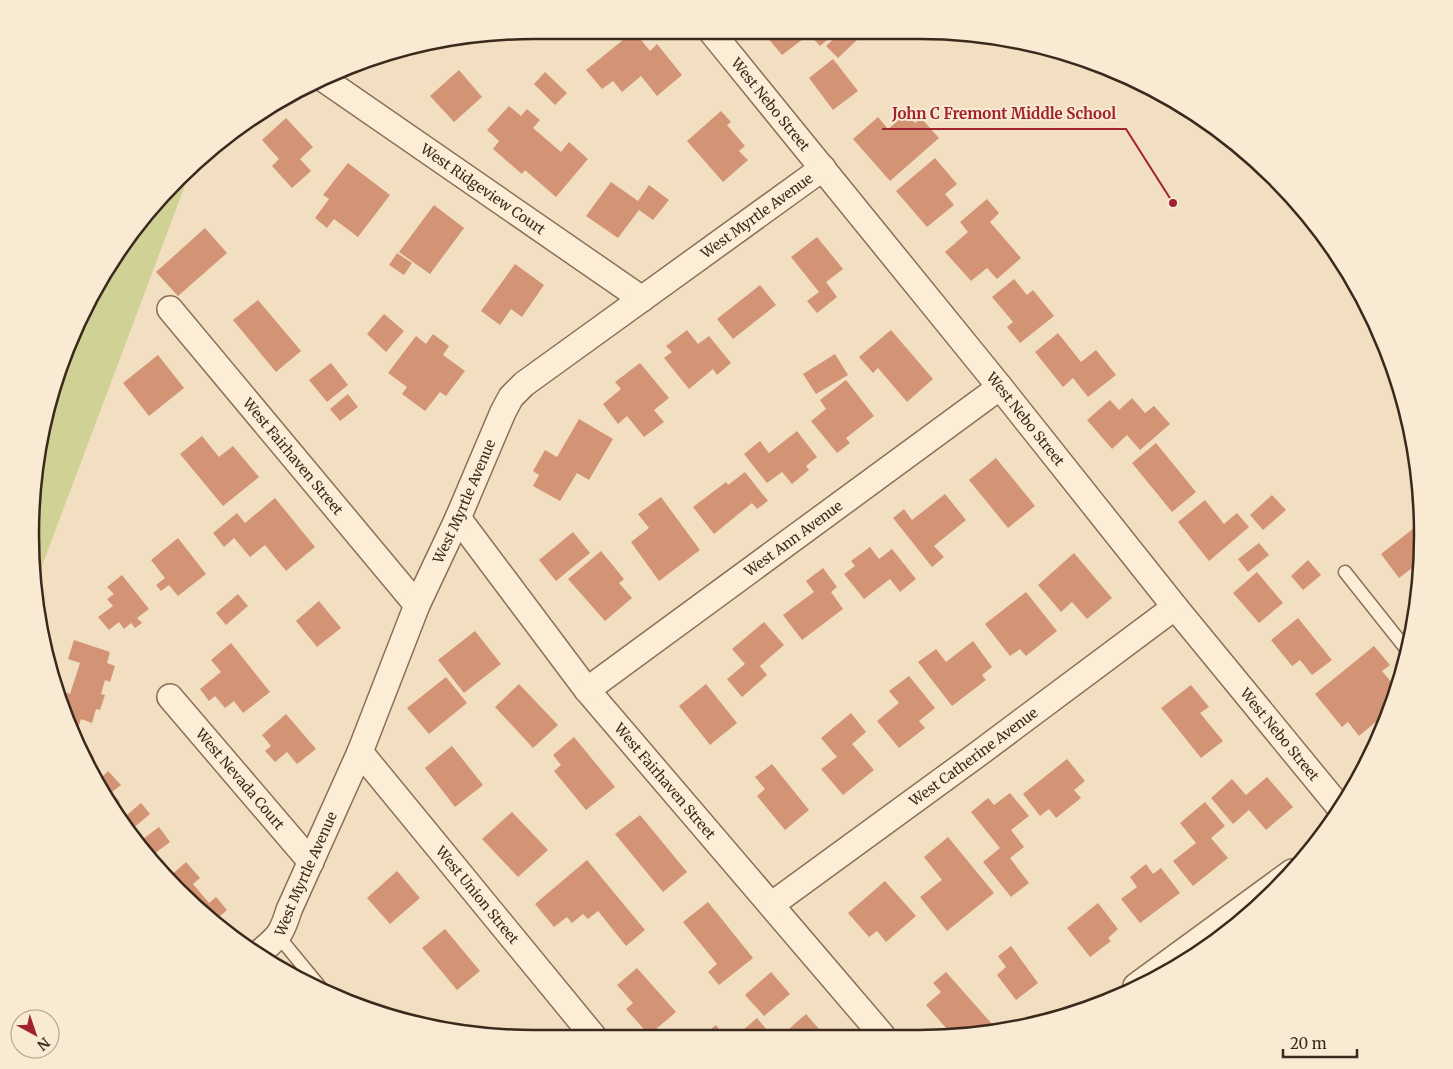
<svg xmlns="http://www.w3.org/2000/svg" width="1453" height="1069" font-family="Merriweather,serif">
<rect width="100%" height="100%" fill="#f2dfc2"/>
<!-- green -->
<path fill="#cfd195" d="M191,167H192L34,587L31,568L40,436L82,311L134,228L178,178Z"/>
<!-- building -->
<g fill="#d39475">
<path d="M634,31L650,51L657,44L682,75L657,96L641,76L622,92L613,81L602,89L586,70Z"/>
<path d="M762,31H803L807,36L782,55Z"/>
<path d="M813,31H838L820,46L809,34Z"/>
<path d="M842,31H849L857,40L838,58L826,46Z"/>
<path d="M833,59L858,91L833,110L809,78Z"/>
<path d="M459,70L482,97L454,122L430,96Z"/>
<path d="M545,72L567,93L555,105L534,84Z"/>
<path d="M509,106L521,116L527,109L540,120L533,128L561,152L569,142L588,159L556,197L525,170L522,174L493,149L499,141L487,130Z"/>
<path d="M721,111L731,122L727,125L745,146L739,151L748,160L723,182L687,141Z"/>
<path d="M907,113L915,123L921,118L939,138L890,181L853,139L878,117L888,129Z"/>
<path d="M286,118L313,147L300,159L311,171L292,188L272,166L279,159L262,140Z"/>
<path d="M935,158L957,184L945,194L954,205L927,227L896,191Z"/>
<path d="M348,163L390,195L358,237L334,219L327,228L315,218L329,199L323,195Z"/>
<path d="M611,182L638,201L649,185L669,200L653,220L639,210L618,238L586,216Z"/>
<path d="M987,199L999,213L990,222L1021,258L997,279L987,268L971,281L945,252L968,232L960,222Z"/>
<path d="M434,205L464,228L430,274L399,252Z"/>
<path d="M205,228L227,253L178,296L156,272Z"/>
<path d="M817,237L843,269L826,282L837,297L817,313L807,301L819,292L791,257Z"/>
<path d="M397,253L412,263L404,275L389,265Z"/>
<path d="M515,264L544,285L522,317L511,309L500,325L481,311Z"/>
<path d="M1014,279L1027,295L1033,290L1054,316L1020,343L1007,327L1013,322L992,297Z"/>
<path d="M760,285L776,305L733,339L717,319Z"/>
<path d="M258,300L301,351L276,372L233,320Z"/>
<path d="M384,314L404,331L386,352L367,334Z"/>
<path d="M687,330L698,344L709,336L731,363L717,375L713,369L689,389L664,358L672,352L666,346Z"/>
<path d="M891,330L933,379L907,402L878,368L873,373L859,357Z"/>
<path d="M1058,333L1081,362L1096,350L1116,375L1088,397L1073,378L1063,387L1035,352Z"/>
<path d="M433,334L449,346L443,355L465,371L446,396L440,392L425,411L402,394L407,387L388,373L416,336L426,344Z"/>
<path d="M835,354L848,375L816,394L803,374Z"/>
<path d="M158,355L184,388L149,416L123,383Z"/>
<path d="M331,363L348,385L327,402L309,380Z"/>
<path d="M640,363L669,398L654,410L664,422L644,437L627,416L618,424L603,404L621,389L615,382Z"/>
<path d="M846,380L874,416L846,438L850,443L837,453L811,421L826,409L820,400Z"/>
<path d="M348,394L358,407L340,421L330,409Z"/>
<path d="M1132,398L1145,413L1154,406L1170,424L1140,450L1127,435L1112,449L1087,420L1110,400L1119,410Z"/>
<path d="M579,419L613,439L589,480L577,473L560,501L533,486L539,475L533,471L545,450L557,457Z"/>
<path d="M797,431L817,457L806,466L809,470L792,484L782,472L767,483L744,454L760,441L769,453Z"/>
<path d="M202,436L219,457L233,446L259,477L223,506L180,454Z"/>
<path d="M1156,443L1196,492L1172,512L1132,463Z"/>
<path d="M996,458L1035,506L1008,528L969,480Z"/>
<path d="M745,472L768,501L757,509L752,503L714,534L693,507L726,482L728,485Z"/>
<path d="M945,494L966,520L934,546L944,557L932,567L893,518L904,509L912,520Z"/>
<path d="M1272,495L1286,510L1263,530L1250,515Z"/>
<path d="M661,497L700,550L659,581L631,542L649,528L638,514Z"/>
<path d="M275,498L315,547L286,571L265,545L250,557L234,538L224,547L213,533L237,513L245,523Z"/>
<path d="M1205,500L1224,524L1237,513L1249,527L1209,561L1178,522Z"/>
<path d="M1414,528L1421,536L1420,562L1399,578L1381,554Z"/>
<path d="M573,532L590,553L556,581L539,560Z"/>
<path d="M178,538L206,574L178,596L169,585L161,591L156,585L165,578L151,560Z"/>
<path d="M1259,543L1269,555L1248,572L1238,559Z"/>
<path d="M870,547L879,559L892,549L916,579L900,592L890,579L864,599L844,574L855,566L851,561Z"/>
<path d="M601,551L624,579L619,583L632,598L605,621L568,579Z"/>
<path d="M1074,553L1112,598L1087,619L1072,602L1061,612L1038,585Z"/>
<path d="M1308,560L1321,575L1303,590L1291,576Z"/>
<path d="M823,568L837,587L831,592L843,609L802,640L783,615L814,592L806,581Z"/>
<path d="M1257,572L1283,603L1259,623L1233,593Z"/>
<path d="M122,575L149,609L137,618L142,623L135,628L131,623L124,629L119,622L109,630L98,617L113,606L107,599L114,594L107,587Z"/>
<path d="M1026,592L1057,631L1026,656L1020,649L1010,656L985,624Z"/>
<path d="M238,594L248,606L226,625L216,613Z"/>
<path d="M319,601L341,628L317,647L296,621Z"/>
<path d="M1298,618L1332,660L1312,675L1300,660L1292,666L1271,640Z"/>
<path d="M764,622L784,645L760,666L767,675L742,697L727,679L745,664L732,649Z"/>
<path d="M475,631L501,664L464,693L438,660Z"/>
<path d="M74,640L110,652L107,663L115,666L110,682L105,680L101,694L105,695L100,710L96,709L92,723L81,719L78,728L67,725L57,693L58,689L70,694L80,663L68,659Z"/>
<path d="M973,641L992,667L982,675L986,680L952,706L918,662L936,649L946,662Z"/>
<path d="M231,643L270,692L243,713L234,701L225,708L215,696L209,701L200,689L221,672L211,660Z"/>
<path d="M1374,646L1390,665L1382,671L1398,690L1390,710L1359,736L1348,722L1342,727L1315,694Z"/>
<path d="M909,676L935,708L919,721L925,728L899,748L877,721L899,703L889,691Z"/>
<path d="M446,677L467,703L429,734L407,708Z"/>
<path d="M519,684L558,725L533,748L495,707Z"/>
<path d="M706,684L737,723L710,745L679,706Z"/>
<path d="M1191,685L1209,707L1200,713L1223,741L1201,758L1161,708Z"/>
<path d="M851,713L866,732L852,744L874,770L843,795L821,769L837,757L821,738Z"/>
<path d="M286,714L316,749L297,764L287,752L275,762L265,751L271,746L262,735Z"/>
<path d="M574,737L615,787L586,810L554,771L561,765L553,755Z"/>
<path d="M84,744L94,757L90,761L103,776L108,771L121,785L112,792L120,802L114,807L80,747Z"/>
<path d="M452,746L483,785L455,807L425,768Z"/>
<path d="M1067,759L1085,781L1074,790L1081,798L1056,818L1049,809L1040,816L1023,794Z"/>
<path d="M772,764L809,810L785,830L757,796L765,789L755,777Z"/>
<path d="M1267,777L1293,807L1266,830L1249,810L1233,824L1211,798L1232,779L1246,795Z"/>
<path d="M1010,793L1029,816L1011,830L1024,847L1010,858L1029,883L1011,897L983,862L1000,848L971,812L988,798L994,805Z"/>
<path d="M1205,802L1225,826L1211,838L1228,858L1193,886L1173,861L1196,843L1180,823Z"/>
<path d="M141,803L150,814L131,830L135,834L132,837L121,820Z"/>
<path d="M512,812L548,850L518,877L482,839Z"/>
<path d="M640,815L687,872L663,892L615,834Z"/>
<path d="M159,827L170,842L150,857L139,842Z"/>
<path d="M948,837L994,893L947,931L920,897L942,880L924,857Z"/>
<path d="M587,860L645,930L626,946L598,911L588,919L583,914L572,923L567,917L554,927L535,904Z"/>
<path d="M186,862L200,878L193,884L209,903L216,897L227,910L219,917L227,926L224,929L202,914L168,878Z"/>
<path d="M1146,864L1153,874L1161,868L1180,893L1140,923L1121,899L1137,887L1130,877Z"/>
<path d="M397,871L420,898L390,924L367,898Z"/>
<path d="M885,881L916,916L886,942L877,931L869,937L848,913Z"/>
<path d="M708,902L753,958L719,985L708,972L717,964L683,922Z"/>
<path d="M1098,903L1118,929L1108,938L1111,941L1090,957L1067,928Z"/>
<path d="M445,929L480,971L457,990L422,948Z"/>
<path d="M1011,946L1038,983L1016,1000L997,975L1006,967L998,956Z"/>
<path d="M637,968L676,1012L649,1035L626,1009L633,1003L617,985Z"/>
<path d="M771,972L790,994L764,1016L745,995Z"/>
<path d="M946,972L992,1024L980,1035H952L926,1005L941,992L933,983Z"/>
<path d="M806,1014L825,1036H781Z"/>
<path d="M757,1018L772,1036H736Z"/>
<path d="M716,1025L724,1036L701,1037Z"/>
</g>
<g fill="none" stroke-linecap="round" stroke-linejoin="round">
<!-- service casing -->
<g stroke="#8d6f58" stroke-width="15">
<g id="service">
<path d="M1345,572L1407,650"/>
<path d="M279,937L321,988"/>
</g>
</g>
<!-- minor casing -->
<g stroke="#8d6f58" stroke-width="28">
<g id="minor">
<path id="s1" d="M710,30L1000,387L1175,607L1340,808"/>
<path id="s2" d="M325,80L642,299"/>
<path id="s3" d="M170,309L417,605"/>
<path id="s4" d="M458,518L587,690L882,1035"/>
<path id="s5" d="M587,690L1000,387"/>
<path id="s6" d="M170,697L311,862"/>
<path id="s7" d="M360,752L594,1037"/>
<path id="s8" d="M771,905L974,757L1175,607"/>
<path id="s9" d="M258,954C278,937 281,936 289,910L360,752L417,605L458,518L503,412L511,397L524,384L823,168"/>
<path d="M1136,986L1292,872"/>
</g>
</g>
<!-- service -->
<use href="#service" stroke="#fbedd6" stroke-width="12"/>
<!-- minor -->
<use href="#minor" stroke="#fbedd6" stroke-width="25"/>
</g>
<g text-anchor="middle" stroke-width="4" stroke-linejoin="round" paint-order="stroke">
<!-- street labels -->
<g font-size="14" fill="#3c291d" stroke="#f8ead3">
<text dy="5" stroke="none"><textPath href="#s1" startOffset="96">West Nebo Street</textPath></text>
<text dy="5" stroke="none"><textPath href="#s2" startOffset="192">West Ridgeview Court</textPath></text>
<text dy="5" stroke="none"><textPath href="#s9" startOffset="920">West Myrtle Avenue</textPath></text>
<text dy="5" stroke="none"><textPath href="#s1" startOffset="501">West Nebo Street</textPath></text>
<text dy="5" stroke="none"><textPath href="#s3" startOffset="192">West Fairhaven Street</textPath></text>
<text dy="5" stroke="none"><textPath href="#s9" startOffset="500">West Myrtle Avenue</textPath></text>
<text dy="5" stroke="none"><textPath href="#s5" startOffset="256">West Ann Avenue</textPath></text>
<text dy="5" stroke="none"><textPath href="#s1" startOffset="906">West Nebo Street</textPath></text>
<text dy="5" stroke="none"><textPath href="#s8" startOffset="251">West Catherine Avenue</textPath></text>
<text dy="5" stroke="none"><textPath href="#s6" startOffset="108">West Nevada Court</textPath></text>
<text dy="5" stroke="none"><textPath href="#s4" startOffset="335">West Fairhaven Street</textPath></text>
<text dy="5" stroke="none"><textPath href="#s9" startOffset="95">West Myrtle Avenue</textPath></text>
<text dy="5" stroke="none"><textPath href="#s7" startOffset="185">West Union Street</textPath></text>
</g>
</g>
<!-- crop -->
<path d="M0 0H1453V1069H0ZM534 39H919A495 495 0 0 1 1414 534V535A495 495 0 0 1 919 1030H534A495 495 0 0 1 39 535V534A495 495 0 0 1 534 39Z" fill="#f8ead3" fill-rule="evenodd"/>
<path fill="none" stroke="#3c291d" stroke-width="2.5" d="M534 39H919A495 495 0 0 1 1414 534V535A495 495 0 0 1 919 1030H534A495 495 0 0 1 39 535V534A495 495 0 0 1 534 39Z"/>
<!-- callouts -->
<path fill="none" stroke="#a1232f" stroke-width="2" d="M1173 203L1126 129H882"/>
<circle fill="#a1232f" stroke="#f8ead3" stroke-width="2" cx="1173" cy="203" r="5"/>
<g font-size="15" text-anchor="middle" font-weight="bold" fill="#a1232f" stroke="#f8ead3" stroke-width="4" stroke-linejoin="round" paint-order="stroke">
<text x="1004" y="119">John C Fremont Middle School</text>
</g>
<!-- north arrow -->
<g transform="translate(35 1034) rotate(140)"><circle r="24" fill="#f8ead3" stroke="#ad9d8a"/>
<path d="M0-4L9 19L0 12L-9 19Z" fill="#a1232f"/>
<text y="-8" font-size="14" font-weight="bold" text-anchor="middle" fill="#3c291d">N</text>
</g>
<!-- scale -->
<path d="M1283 1049v8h74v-8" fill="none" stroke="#3c291d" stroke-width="2.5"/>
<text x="1290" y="1049" font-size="15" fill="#3c291d" stroke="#f8ead3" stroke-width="4" paint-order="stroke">20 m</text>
</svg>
